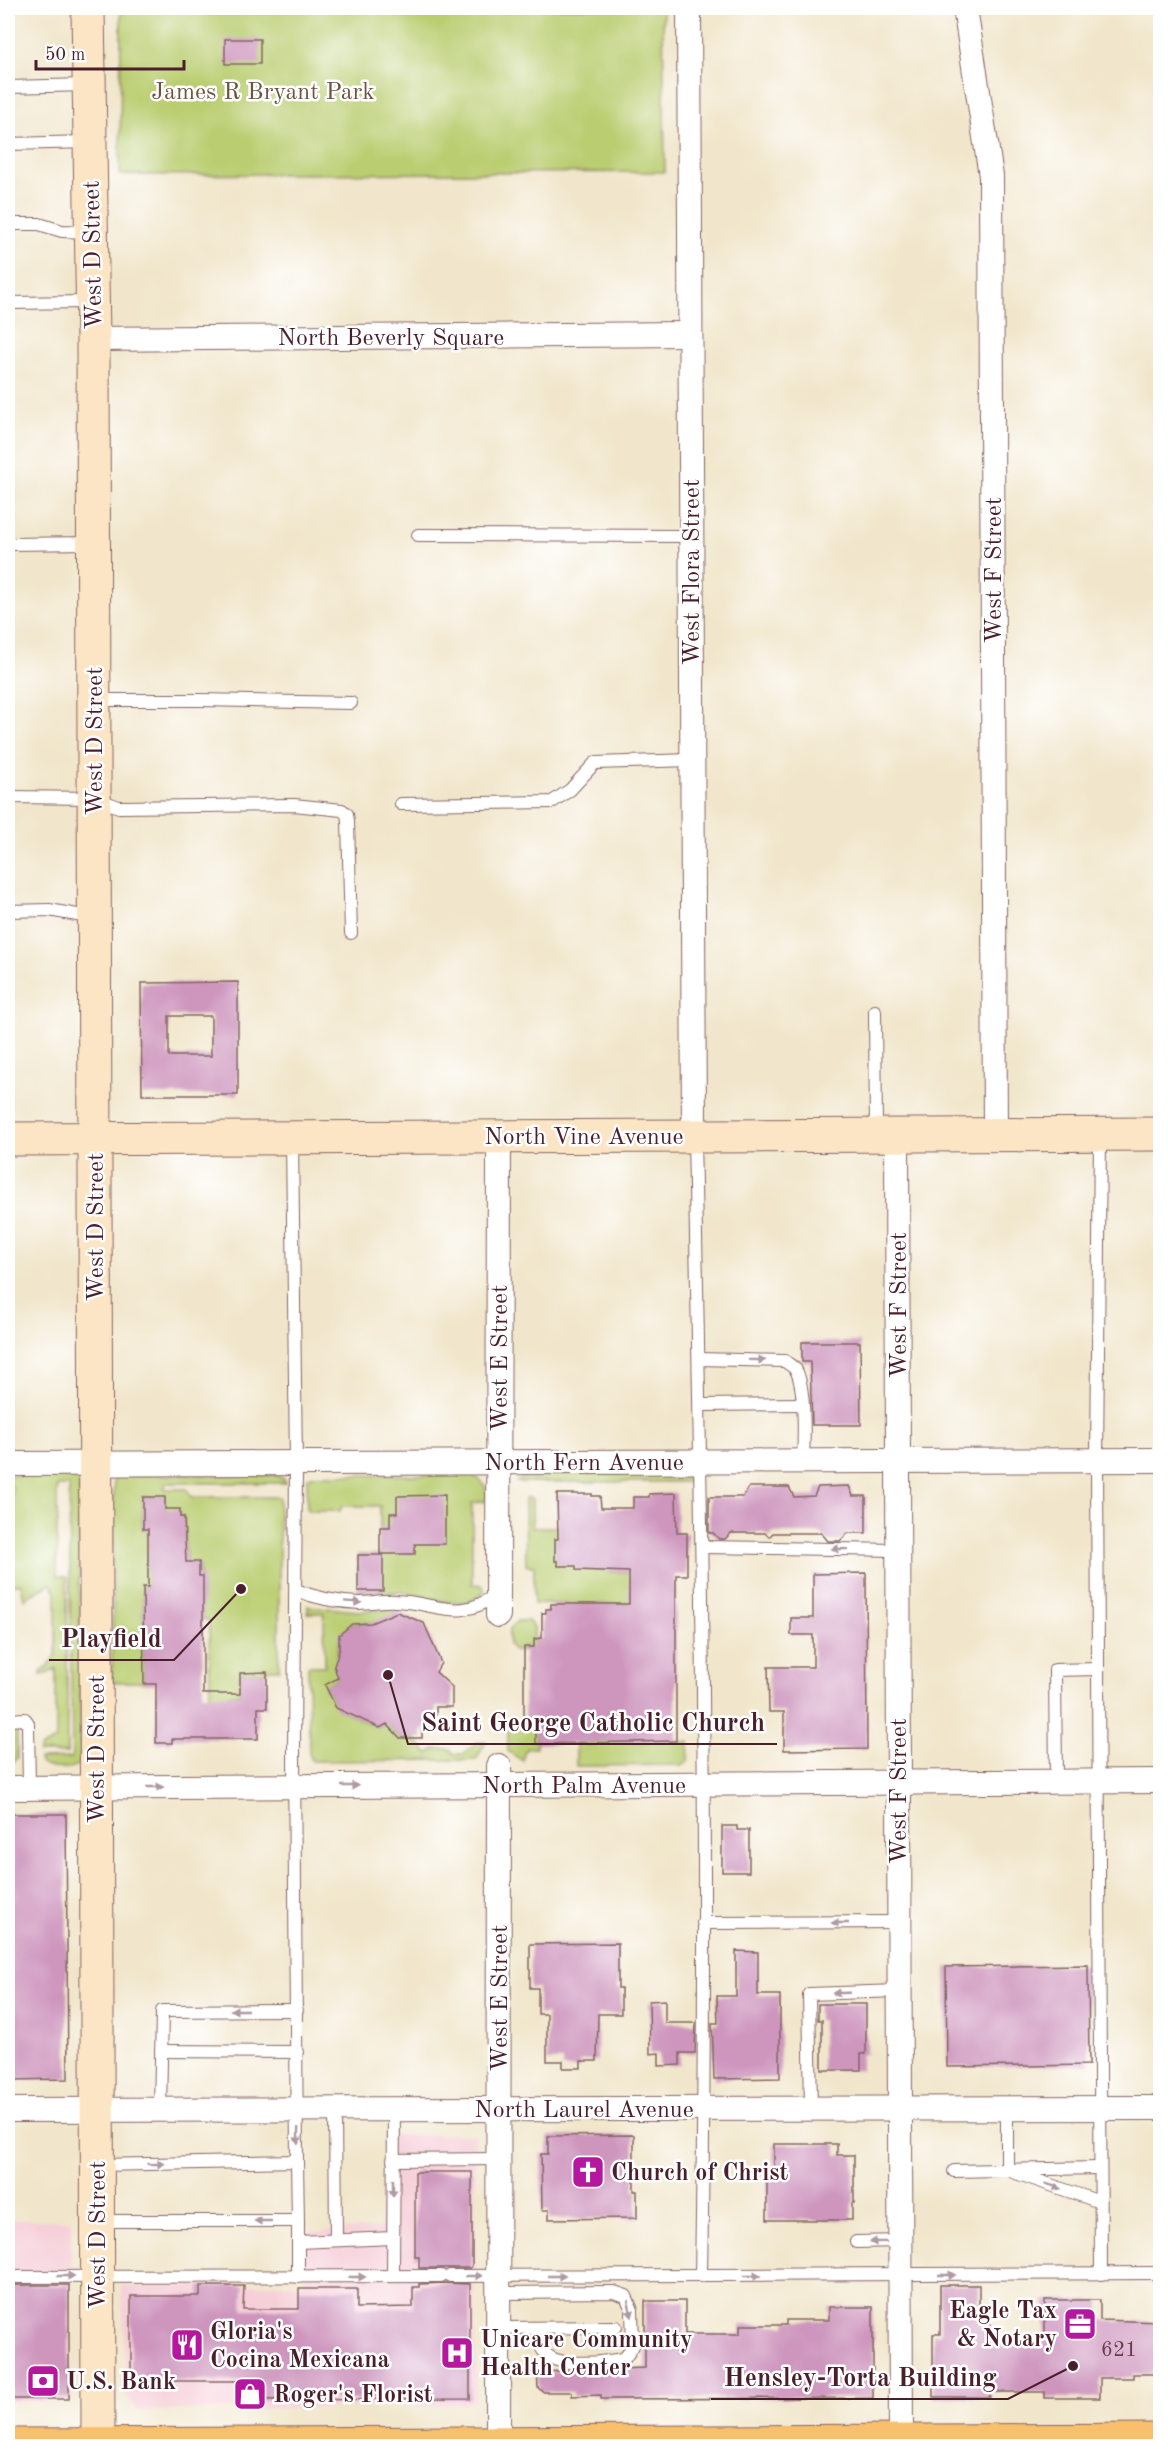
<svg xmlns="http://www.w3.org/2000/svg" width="1168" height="2454" font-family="'Old Standard TT',serif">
<rect width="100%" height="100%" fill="#fff"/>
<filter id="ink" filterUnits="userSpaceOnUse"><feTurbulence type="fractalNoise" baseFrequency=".0167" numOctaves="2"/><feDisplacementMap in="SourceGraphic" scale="12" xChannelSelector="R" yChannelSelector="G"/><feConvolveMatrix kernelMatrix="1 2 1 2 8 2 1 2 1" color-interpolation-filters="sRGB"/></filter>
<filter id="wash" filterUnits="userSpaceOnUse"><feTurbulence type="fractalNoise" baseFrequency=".008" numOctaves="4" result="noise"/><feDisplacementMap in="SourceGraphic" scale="24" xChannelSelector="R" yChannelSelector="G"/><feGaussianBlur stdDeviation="1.35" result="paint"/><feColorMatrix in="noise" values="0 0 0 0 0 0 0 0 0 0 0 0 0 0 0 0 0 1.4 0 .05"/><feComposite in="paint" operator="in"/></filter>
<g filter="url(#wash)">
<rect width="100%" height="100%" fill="#f1e6cb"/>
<!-- built -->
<g fill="#f6cfd8">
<path d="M384,2135H475L476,2399L465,2405L136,2411L126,2394L122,2286L304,2284V2232L381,2228Z"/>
<path d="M8,2220H71V2401L8,2402Z"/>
</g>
<!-- green -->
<g fill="#bace71" stroke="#82764e" stroke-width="1.5">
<path d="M121,8H663L665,172L120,175Z"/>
<path d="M527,1474H687L689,1482H516Z"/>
<path d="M8,1475L77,1476L79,1480L80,1764C71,1770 48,1770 40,1763L39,1759L72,1758L69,1486H57V1576L67,1577V1753H39L41,1747L56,1740V1668L46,1674L41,1675V1672L56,1657V1591L50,1584L24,1599L21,1584H8V1577L12,1576V1486H8Z"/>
<path d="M114,1475H276L284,1479L285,1483H165V1489H187L191,1497H279V1669H267V1672L240,1673V1694H228V1698H210L209,1620L203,1619L199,1563L186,1562L184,1517L165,1509V1497H143V1529H148V1586L143,1587L144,1682H112Z"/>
<path d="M314,1475H469C482,1478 489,1488 486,1501L472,1503V1584L483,1585L484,1591C465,1616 425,1593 400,1592C385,1591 372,1595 358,1591V1555H380V1506H342L340,1511H309L307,1508V1478Z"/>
<path d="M525,1498H532V1527H595L610,1533V1572H645L629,1604H534V1566L526,1565Z"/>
<path d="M308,1606L358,1611L400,1609L393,1625L379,1620L371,1623L352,1624L340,1635C339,1650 334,1663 338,1678L325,1686L337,1708L379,1728L387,1724L400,1738H414L429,1754L434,1749H450L455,1754H464L476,1742H486L476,1760L312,1761L309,1753L308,1666H325L324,1613H308Z"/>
<path d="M517,1621H528L534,1628V1647H524V1651H515L509,1645V1629Z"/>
<path d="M524,1721H536V1748H528L524,1753L523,1761L508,1751V1722L519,1727Z"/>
<path d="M12,1731L17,1733V1758L8,1766V1747L12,1746Z"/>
<path d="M658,1741L689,1742L688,1762L681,1765L576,1766V1743Z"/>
</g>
<g id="blocks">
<!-- building -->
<g fill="#ce95bd" fill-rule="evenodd">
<rect x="225" y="39" width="35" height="25"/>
<path d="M238,982V1095H142L141,983ZM169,1016H211V1056H169Z"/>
<path d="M802,1342H860L861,1425H812L810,1362H802Z"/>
<path d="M849,1486L853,1496H866V1533H848L840,1541H828L821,1533H773L769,1537L765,1533H731L725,1539H719L713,1533H709V1497H743L749,1487H789L794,1497L814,1496L818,1487Z"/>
<path d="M676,1493L677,1533H687V1575H676V1741L536,1744V1721H524V1647H534V1639L542,1638V1613H546V1609H551V1604H629V1572L576,1570V1566H558V1561H555V1539H558L557,1494H592V1496H600L601,1508H633V1497H649V1494Z"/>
<path d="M445,1495V1544H415V1554H380V1527H390V1513H397V1496Z"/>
<path d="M143,1497H165V1509H180V1517H184L186,1562H199V1576H203V1694H240V1673L267,1672V1708H258V1739H172V1743H156V1684H144L143,1587H148V1529H143Z"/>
<rect x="358" y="1555" width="25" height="36"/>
<path d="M866,1573L867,1749L784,1750V1712H769L768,1667H813V1635H791V1618H813V1574Z"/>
<path d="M397,1612L424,1623L441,1663L436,1672L452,1687V1707H436V1715L428,1725V1729L422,1730V1738H400L387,1724L380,1728L336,1708L325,1685L338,1678L334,1666L339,1651V1635L352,1624L371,1623Z"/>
<path d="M8,1814H66L68,2079L8,2080Z"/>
<path d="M722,1826H737V1830H749V1872H722Z"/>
<path d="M618,1943V1988H621V2014H598L597,2061H581V2068H563V2061H547V2014H538V1988H530V1944Z"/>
<path d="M736,1951L758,1952V1995H780V2078L714,2079L712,2023H718L717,1996H736Z"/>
<path d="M1088,1965L1089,2065L947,2067L946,1967Z"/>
<path d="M665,2000V2023H696L695,2053H680V2065L659,2066V2053L650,2054L649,2001Z"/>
<path d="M818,2004H866V2054H861V2070H822V2020H818Z"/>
<path d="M634,2135V2191H637V2218L549,2219V2210H542L541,2154H548V2136Z"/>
<path d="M774,2144H837V2155H854V2203H852V2220H767V2173H774Z"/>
<path d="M415,2172H472V2266L470,2268H419V2257H415Z"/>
<path d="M446,2283L470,2284V2399L243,2400V2381H131V2296H200V2286H244L243,2309H299V2289H357V2308L413,2307V2287H419V2284Z"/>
<rect x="8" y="2285" width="61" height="114"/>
<path d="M940,2285H979V2324H990V2339H1045V2300H1100V2320L1161,2322V2374H1133V2378H1100V2398H1045V2392H990V2397H933V2334H940Z"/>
<path d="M645,2301H685V2334H740V2325H786V2320H829V2307H873V2398L601,2399V2395L572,2396V2392H544L538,2388L537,2372L645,2368Z"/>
</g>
</g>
</g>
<g filter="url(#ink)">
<use href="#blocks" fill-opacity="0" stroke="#846563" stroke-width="1.5"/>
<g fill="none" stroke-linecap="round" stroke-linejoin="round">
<!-- lane casing -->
<g stroke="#846563" stroke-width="14">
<g id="lane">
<path d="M8,87L87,85"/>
<path d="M8,144L89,142"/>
<path d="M8,224H39L62,231L90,232"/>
<path d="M8,303L90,302"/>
<path d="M418,535L691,536"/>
<path d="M8,544L93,543"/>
<path d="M95,700H199L351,703"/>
<path d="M8,797L94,798L119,807L294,805L342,810L347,814L348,821L351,933"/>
<path d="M401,804L552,802L570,790L595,763L692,760"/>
<path d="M8,911L49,910L94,918"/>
<path d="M875,1011L876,1135"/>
<path d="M1100,1136L1097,1460L1101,2274"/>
<path d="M694,1137C702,1517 708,1896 701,2276"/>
<path d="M292,1139L296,1463L294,1753L297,2161"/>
<path d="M699,1359L785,1361C788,1364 794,1367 796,1370C806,1389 804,1439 803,1461"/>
<path d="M700,1405L802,1404"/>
<path d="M702,1547L899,1550"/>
<path d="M296,1590C315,1598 338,1602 359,1603C371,1603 384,1600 396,1601C435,1602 462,1624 497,1593"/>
<path d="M8,1720L25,1719L28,1723L29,1788"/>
<path d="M1056,1782L1055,1670L1098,1669"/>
<path d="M703,1923L899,1922"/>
<path d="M161,2051L298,2052"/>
<path d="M811,2108L809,1994L899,1991"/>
<path d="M1007,2108V2170"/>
<path d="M335,2109L336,2240"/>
<path d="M160,2110L162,2011L297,2010"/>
<path d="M393,2160L498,2159"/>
<path d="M954,2171L1099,2168"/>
<path d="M1013,2172L1100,2202"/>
<path d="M97,2221H298L297,2161L98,2165"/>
<path d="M298,2221V2277"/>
<path d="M298,2242L393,2238"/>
<path d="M856,2242L900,2241"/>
<path d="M393,2276L394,2109"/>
<path d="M450,2276L1160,2273"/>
<path d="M8,2277L441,2276"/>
<path d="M498,2293L614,2292L626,2296L632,2310L633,2346L625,2358C607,2362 559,2368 546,2354C539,2347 538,2337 535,2328"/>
<path d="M498,2328L616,2327"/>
</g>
</g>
<!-- street casing -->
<g stroke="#846563" stroke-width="26">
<g id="street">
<path d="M689,8L694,1136"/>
<path d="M965,8L991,176L995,1135"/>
<path d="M93,339L689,334"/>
<path d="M897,1136L901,2446"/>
<path d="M8,1464L1160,1460"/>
<path d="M498,1615L499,1136"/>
<path d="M8,1788L1160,1781"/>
<path d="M8,2110L1160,2108"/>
<path d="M498,2446L499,1766"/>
</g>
</g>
<!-- secondary casing -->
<g stroke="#846563" stroke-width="35">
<g id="secondary">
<path d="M88,8L93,339L98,2446"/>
<path d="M8,1139L1160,1134"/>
</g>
</g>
<!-- primary casing -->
<g stroke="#846563" stroke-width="35">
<path id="primary" d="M8,2445L1160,2440"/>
</g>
<!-- lane -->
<use href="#lane" stroke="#fff" stroke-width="12"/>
<!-- street -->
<use href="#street" stroke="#fff" stroke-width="24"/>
<!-- secondary -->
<use href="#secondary" stroke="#fce5c4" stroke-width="33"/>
<!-- primary -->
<use href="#primary" stroke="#f8bf6c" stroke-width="33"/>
</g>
<!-- one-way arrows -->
<defs><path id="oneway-solid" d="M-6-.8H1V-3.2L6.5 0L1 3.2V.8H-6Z" transform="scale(1.5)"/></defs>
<g fill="#ae9aa0">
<use href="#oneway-solid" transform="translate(757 1360) rotate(1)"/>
<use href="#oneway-solid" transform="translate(840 1549) rotate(-179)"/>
<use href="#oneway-solid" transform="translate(353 1602) rotate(4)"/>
<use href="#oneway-solid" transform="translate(350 1786)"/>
<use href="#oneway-solid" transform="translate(155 1787)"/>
<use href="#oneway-solid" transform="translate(840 1923) rotate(180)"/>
<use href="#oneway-solid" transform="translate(841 1993) rotate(178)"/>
<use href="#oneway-solid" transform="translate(239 2010) rotate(180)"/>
<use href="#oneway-solid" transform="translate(298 2136) rotate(91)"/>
<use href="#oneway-solid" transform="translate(156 2164) rotate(-1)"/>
<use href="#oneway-solid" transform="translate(1053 2186) rotate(19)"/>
<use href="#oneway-solid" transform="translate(393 2188) rotate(90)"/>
<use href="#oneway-solid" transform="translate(263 2221) rotate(180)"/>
<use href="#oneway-solid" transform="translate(878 2242) rotate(179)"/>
<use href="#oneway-solid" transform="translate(947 2275)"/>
<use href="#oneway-solid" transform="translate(66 2276)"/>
<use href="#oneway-solid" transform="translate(474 2276)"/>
<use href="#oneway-solid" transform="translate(557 2276)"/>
<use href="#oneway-solid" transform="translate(752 2276)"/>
<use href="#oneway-solid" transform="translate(357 2277)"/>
<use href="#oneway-solid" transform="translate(630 2309) rotate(76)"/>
</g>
</g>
<!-- icons -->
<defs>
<g id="church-square" transform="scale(1.725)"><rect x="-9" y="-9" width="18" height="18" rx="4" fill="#b5179e" stroke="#fff"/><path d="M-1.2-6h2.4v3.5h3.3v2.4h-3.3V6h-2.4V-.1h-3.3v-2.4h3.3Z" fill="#fff"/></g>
<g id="office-square" transform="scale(1.725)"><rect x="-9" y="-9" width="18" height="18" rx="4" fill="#b5179e" stroke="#fff"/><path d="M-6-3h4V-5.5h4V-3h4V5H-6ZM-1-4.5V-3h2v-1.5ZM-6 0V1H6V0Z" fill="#fff"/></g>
<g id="restaurant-square" transform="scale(1.725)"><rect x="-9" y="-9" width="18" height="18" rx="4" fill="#b5179e" stroke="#fff"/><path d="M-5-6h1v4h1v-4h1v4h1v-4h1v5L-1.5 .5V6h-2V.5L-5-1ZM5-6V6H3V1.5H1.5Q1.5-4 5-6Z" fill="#fff"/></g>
<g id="hospital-square" transform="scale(1.725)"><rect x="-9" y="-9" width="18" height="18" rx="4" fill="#b5179e" stroke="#fff"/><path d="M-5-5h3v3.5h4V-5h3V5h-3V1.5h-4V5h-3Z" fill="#fff"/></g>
<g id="bank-square" transform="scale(1.725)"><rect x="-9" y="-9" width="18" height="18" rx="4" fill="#b5179e" stroke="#fff"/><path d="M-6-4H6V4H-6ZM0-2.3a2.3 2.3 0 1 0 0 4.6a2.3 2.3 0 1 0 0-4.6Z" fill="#fff"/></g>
<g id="shop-square" transform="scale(1.725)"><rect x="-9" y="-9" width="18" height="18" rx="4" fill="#b5179e" stroke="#fff"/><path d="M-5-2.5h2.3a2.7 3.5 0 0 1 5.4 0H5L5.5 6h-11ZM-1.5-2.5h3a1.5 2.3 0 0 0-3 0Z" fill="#fff"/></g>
</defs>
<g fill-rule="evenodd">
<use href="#church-square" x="588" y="2172"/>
<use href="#office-square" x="1080" y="2324"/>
<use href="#restaurant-square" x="187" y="2345"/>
<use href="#hospital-square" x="457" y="2353"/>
<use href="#bank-square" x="43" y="2381"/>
<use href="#shop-square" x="250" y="2394"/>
</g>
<g text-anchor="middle" stroke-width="5" stroke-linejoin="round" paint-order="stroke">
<!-- number labels -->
<g font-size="21" fill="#6b3c50">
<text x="1119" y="2356">621</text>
</g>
<!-- park labels -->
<g font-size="24" fill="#6c5440" stroke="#fff">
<text x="263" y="99">James R Bryant Park</text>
</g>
<!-- street labels -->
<g font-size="24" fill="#4a1f2b" stroke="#fff">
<text transform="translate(92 255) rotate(-91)" y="8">West D Street</text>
<text x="391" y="345">North Beverly Square</text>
<text transform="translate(993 570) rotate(-90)" y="8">West F Street</text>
<text transform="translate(691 572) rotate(-90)" y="8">West Flora Street</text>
<text transform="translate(94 741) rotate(-90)" y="8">West D Street</text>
<text x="584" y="1144">North Vine Avenue</text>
<text transform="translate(95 1227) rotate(-90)" y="8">West D Street</text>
<text transform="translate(898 1305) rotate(-90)" y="8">West F Street</text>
<text transform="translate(499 1358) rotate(-90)" y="8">West E Street</text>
<text x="584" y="1470">North Fern Avenue</text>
<text transform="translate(96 1749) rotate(-90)" y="8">West D Street</text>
<text x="584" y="1793">North Palm Avenue</text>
<text transform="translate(898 1791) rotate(-90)" y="8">West F Street</text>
<text transform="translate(499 1998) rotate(-90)" y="8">West E Street</text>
<text x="584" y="2117">North Laurel Avenue</text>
<text transform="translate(97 2235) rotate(-90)" y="8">West D Street</text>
</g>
<!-- poi labels -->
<g font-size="24" font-weight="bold" fill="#4a1f2b" stroke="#fff" text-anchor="start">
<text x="611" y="2180">Church of Christ</text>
<text x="1057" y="2318" text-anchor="end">Eagle Tax<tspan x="1057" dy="28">&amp; Notary</tspan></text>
<text x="210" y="2339">Gloria's<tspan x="210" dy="28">Cocina Mexicana</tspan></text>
<text x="480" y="2347">Unicare Community<tspan x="480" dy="28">Health Center</tspan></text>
<text x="66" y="2389">U.S. Bank</text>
<text x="273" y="2402">Roger's Florist</text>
</g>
</g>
<!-- callouts -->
<path fill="none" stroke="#4a1f2b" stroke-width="2" d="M241 1589L174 1660H49M388 1675L408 1744H777M1073 2366L1008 2399H711"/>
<g fill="#4a1f2b" stroke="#fff" stroke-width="2">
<circle cx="241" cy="1589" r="6"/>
<circle cx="388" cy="1675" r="6"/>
<circle cx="1073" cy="2366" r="6"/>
</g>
<g font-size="26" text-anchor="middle" font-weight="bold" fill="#4a1f2b" stroke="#fff" stroke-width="5" stroke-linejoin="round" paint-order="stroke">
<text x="111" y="1647">Playfield</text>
<text x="593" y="1731">Saint George Catholic Church</text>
<text x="860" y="2386">Hensley-Torta Building</text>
</g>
<!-- margin -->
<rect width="1168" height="2454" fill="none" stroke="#fff" stroke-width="30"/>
<!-- scale -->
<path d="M36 60v9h148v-9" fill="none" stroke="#4a1f2b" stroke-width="3"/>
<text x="45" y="60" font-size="18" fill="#4a1f2b" stroke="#ffffff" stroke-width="4.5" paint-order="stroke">50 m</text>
</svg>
